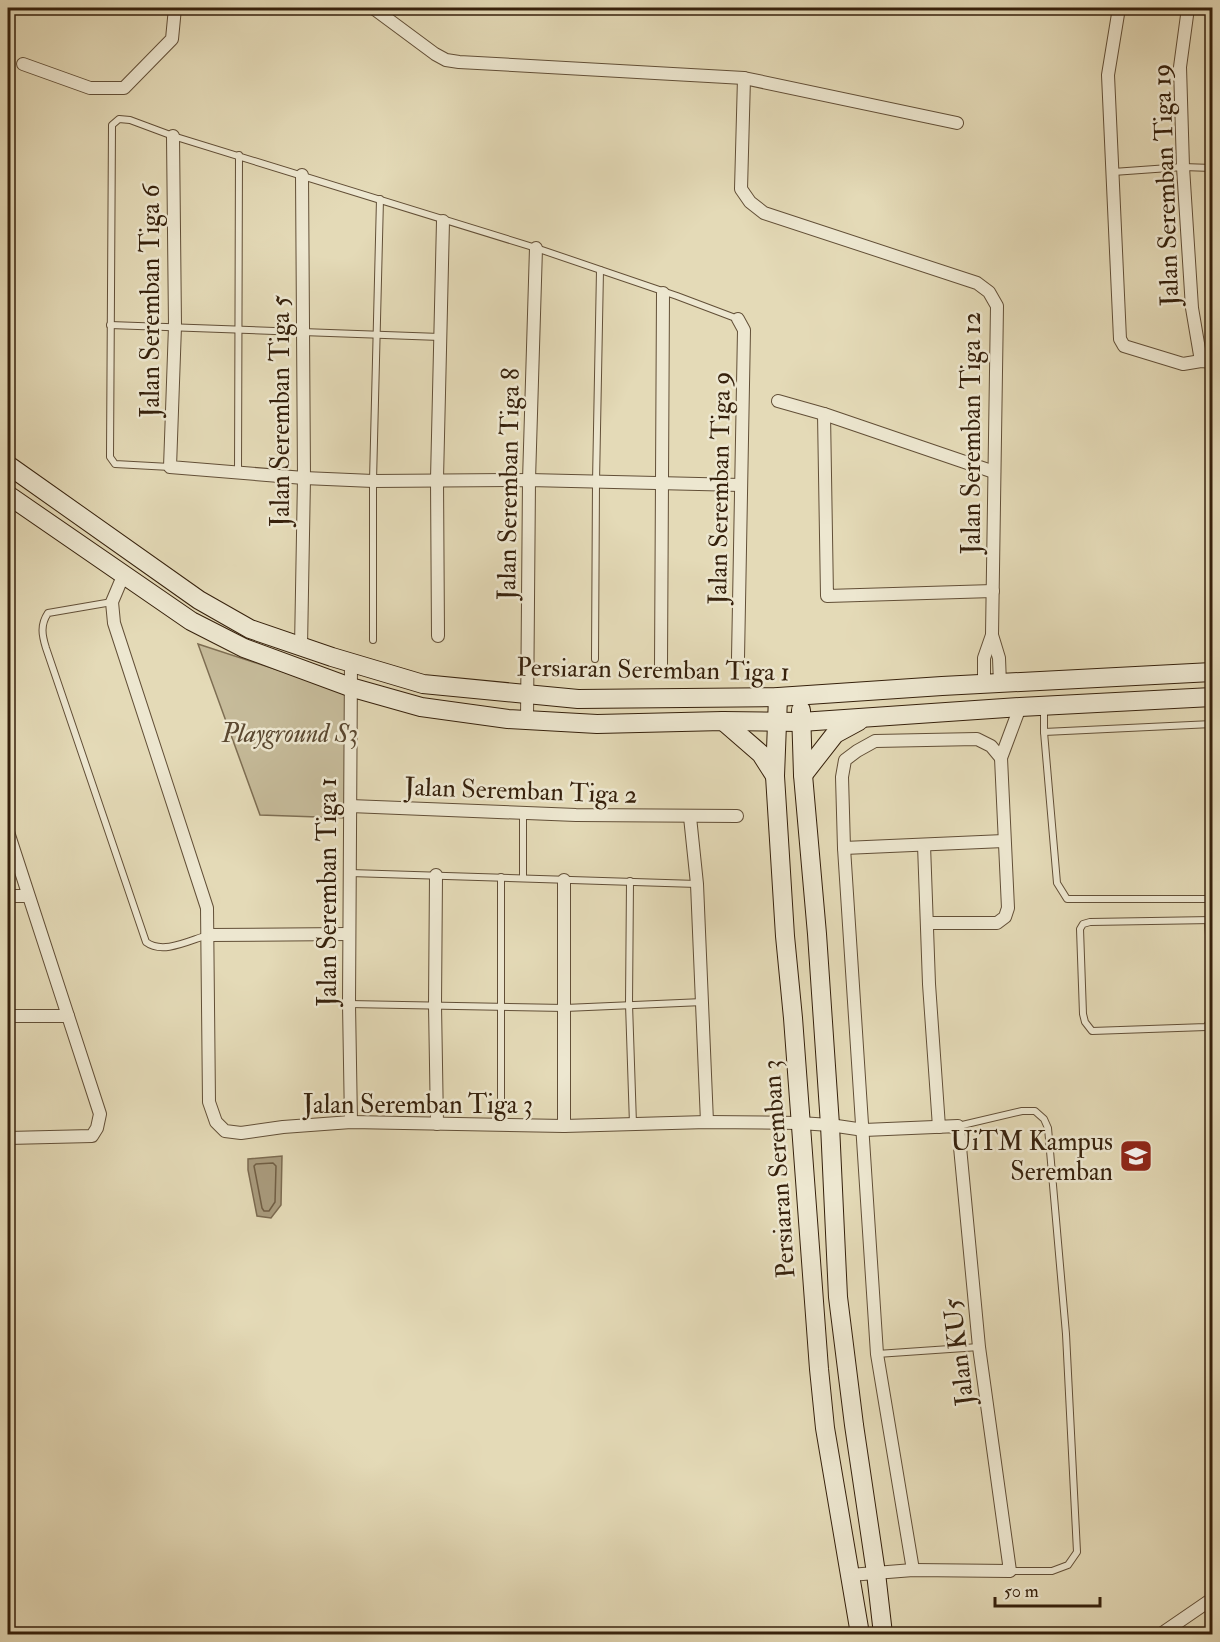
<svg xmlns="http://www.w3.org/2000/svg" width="1220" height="1642" font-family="'IM FELL Double Pica',serif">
<rect width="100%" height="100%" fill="#e4dab7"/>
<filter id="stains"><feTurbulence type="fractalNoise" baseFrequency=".00333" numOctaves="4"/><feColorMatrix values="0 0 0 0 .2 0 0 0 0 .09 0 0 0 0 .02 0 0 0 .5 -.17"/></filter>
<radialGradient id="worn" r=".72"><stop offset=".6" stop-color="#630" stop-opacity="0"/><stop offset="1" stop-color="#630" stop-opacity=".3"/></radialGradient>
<!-- green -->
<path fill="#c6bb9a" stroke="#7e6e53" stroke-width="1.5" d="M198,644L345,692L347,818L260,815Z"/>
<!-- water -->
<path fill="#a99b7d" stroke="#7b6a50" stroke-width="1.5" d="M282,1156L281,1205L271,1218L257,1216L248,1170V1159Z"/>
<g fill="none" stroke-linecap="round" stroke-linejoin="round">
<!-- shore -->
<path stroke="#705e44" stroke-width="1.5" d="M273,1163L276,1166L275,1202L269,1211H264L262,1208L254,1166L256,1164Z"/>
<!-- lane casing -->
<g stroke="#624f37" stroke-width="8">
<g id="lane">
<path d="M1113,172L1183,167L1212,168"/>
<path d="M110,325L440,337"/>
<path d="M170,467L115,464L110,457L112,125L119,119L130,120L173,136L536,248L677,296L738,319"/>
<path d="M238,473L239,155"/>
<path d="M112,602L48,613C40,625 42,635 46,648L146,942C163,955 190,940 208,935"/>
<path d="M373,640V481L380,199"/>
<path d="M595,659L596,482L600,270"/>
<path d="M1044,707V732L1057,883L1067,899H1212"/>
<path d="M1044,732L1212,724"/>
<path d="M350,873L697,884"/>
<path d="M501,877V1126"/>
<path d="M523,878V813"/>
<path d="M630,881L629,1004L633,1124"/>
<path d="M1208,920L1212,981"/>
<path d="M1212,920L1090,922L1083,924L1080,929L1083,1014L1085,1022L1092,1031L1206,1027L1211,1020L1212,1012"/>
<path d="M349,1004L565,1008L703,1002"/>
<path d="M958,1126L1022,1111H1035L1044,1119L1048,1128L1066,1334L1077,1552L1068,1565L1052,1571H1010"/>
<path d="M877,1354L979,1347"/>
</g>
</g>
<!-- street casing -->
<g stroke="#624f37" stroke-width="14">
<g id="street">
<path d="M373,8L435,54L446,60L459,62L744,78L957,123"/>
<path d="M1119,8L1108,75L1120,339L1124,346L1183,364L1201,361L1212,362"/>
<path d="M1188,8L1180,67L1183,167L1192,308L1201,361"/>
<path d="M23,64L90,88H124L172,39L175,8"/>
<path d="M744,78L741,189L750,202L764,213L977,283L989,292L997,306L992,635L984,658V684"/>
<path d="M173,136L175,326L170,467L304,478L373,481L529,480L741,485"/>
<path d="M738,319L744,330L738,658"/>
<path d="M778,401L824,414L994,472"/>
<path d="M824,414L827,596L993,591"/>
<path d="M123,576L112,602L114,623L207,908L209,1102L216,1122L225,1131L241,1133L283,1127L351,1122L564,1126L707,1122L800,1123L830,1125L864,1130L958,1126L979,1347L1010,1571L913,1570L850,1575"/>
<path d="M992,635L999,658L1000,684"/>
<path d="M438,636L437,479L443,221"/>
<path d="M301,647L304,478L302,175"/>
<path d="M351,662L349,1004L351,1122"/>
<path d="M661,666L663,293"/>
<path d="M527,720L529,480L536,248"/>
<path d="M350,806L576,815L737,816"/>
<path d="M690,817L697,884L707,1122"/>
<path d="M8,832L100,1114L97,1128L92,1136L8,1138"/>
<path d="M924,845L929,984L939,1127"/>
<path d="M844,848L1004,841"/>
<path d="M436,875L435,1005L437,1124"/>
<path d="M564,880V1126"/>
<path d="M8,896H28"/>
<path d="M927,923H997L1005,917L1008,908L1001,758L1020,707"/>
<path d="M208,935L349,934"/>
<path d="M8,1016H68"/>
<path d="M913,1570L877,1354L844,848L842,777L845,760L857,751L875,741L977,739L991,746L1001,758"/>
<path d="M1161,1634L1212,1599"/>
</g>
</g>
<!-- secondary casing -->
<g stroke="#36210c" stroke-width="20">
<g id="secondary">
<path d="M8,465L199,600L250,629L332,657L423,684L578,699L778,697L942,686L1212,672"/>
<path d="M8,495L191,621L244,648L350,687L421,707L508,719L597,724L723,721L801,722L1020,707L1212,697"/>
<path d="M778,697L775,776L785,936L793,1018L819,1369L825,1428L860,1634"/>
<path d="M801,710L803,775L817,934L830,1125L838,1297L854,1425L876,1573L883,1634"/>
<path d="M723,721L761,754L775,776"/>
<path d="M803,775L835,734L859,721"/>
</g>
</g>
<!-- lane -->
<use href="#lane" stroke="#ede7d0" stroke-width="6"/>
<!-- street -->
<use href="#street" stroke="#ede7d0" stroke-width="12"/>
<!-- secondary -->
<use href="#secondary" stroke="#ede7d0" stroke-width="18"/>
</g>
<!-- icons -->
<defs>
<g id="university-square" transform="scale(1.725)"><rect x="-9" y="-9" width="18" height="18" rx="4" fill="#8f2418" stroke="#ede7d0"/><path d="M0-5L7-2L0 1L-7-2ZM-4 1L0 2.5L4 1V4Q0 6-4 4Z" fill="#fff"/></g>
</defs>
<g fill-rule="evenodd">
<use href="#university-square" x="1136" y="1156"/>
</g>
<g text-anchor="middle" stroke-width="5" stroke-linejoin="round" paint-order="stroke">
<!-- street labels -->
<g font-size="26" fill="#36210c" stroke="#ede7d0">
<text transform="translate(1165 185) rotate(-92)" y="9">Jalan Seremban Tiga 19</text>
<text transform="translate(150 301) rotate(-90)" y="9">Jalan Seremban Tiga 6</text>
<text transform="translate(280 411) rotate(-90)" y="9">Jalan Seremban Tiga 5</text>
<text transform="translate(971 433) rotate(-90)" y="9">Jalan Seremban Tiga 12</text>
<text transform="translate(508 484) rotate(-89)" y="9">Jalan Seremban Tiga 8</text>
<text transform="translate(719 488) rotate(-89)" y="9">Jalan Seremban Tiga 9</text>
<text transform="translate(653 669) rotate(1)" y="9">Persiaran Seremban Tiga 1</text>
<text transform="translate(521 790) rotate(2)" y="9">Jalan Seremban Tiga 2</text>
<text transform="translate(327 892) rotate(-90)" y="9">Jalan Seremban Tiga 1</text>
<text x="418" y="1113">Jalan Seremban Tiga 3</text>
<text transform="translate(778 1169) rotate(-94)" y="9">Persiaran Seremban 3</text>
<text transform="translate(958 1352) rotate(-97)" y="9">Jalan KU5</text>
</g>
<!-- park labels -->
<g font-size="26" font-style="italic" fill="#5a4830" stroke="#ede7d0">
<text x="290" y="742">Playground S3</text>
</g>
<!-- poi labels -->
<g font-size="26" fill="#36210c" stroke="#ede7d0" text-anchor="end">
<text x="1113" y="1150">UiTM Kampus<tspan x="1113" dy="30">Seremban</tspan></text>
</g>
</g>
<!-- margin -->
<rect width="1220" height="1642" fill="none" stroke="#e4dab7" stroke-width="30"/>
<rect x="9" y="9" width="1202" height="1624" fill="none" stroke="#36210c" stroke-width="3"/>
<rect x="15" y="15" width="1190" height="1612" fill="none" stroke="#36210c" stroke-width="1.5"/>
<!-- scale -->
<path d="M995 1597v9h105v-9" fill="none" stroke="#36210c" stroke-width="3"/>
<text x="1004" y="1597" font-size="18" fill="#36210c" stroke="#ede7d0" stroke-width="4.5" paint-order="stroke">50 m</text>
<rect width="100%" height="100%" filter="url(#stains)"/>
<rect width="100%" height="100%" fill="url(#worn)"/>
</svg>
